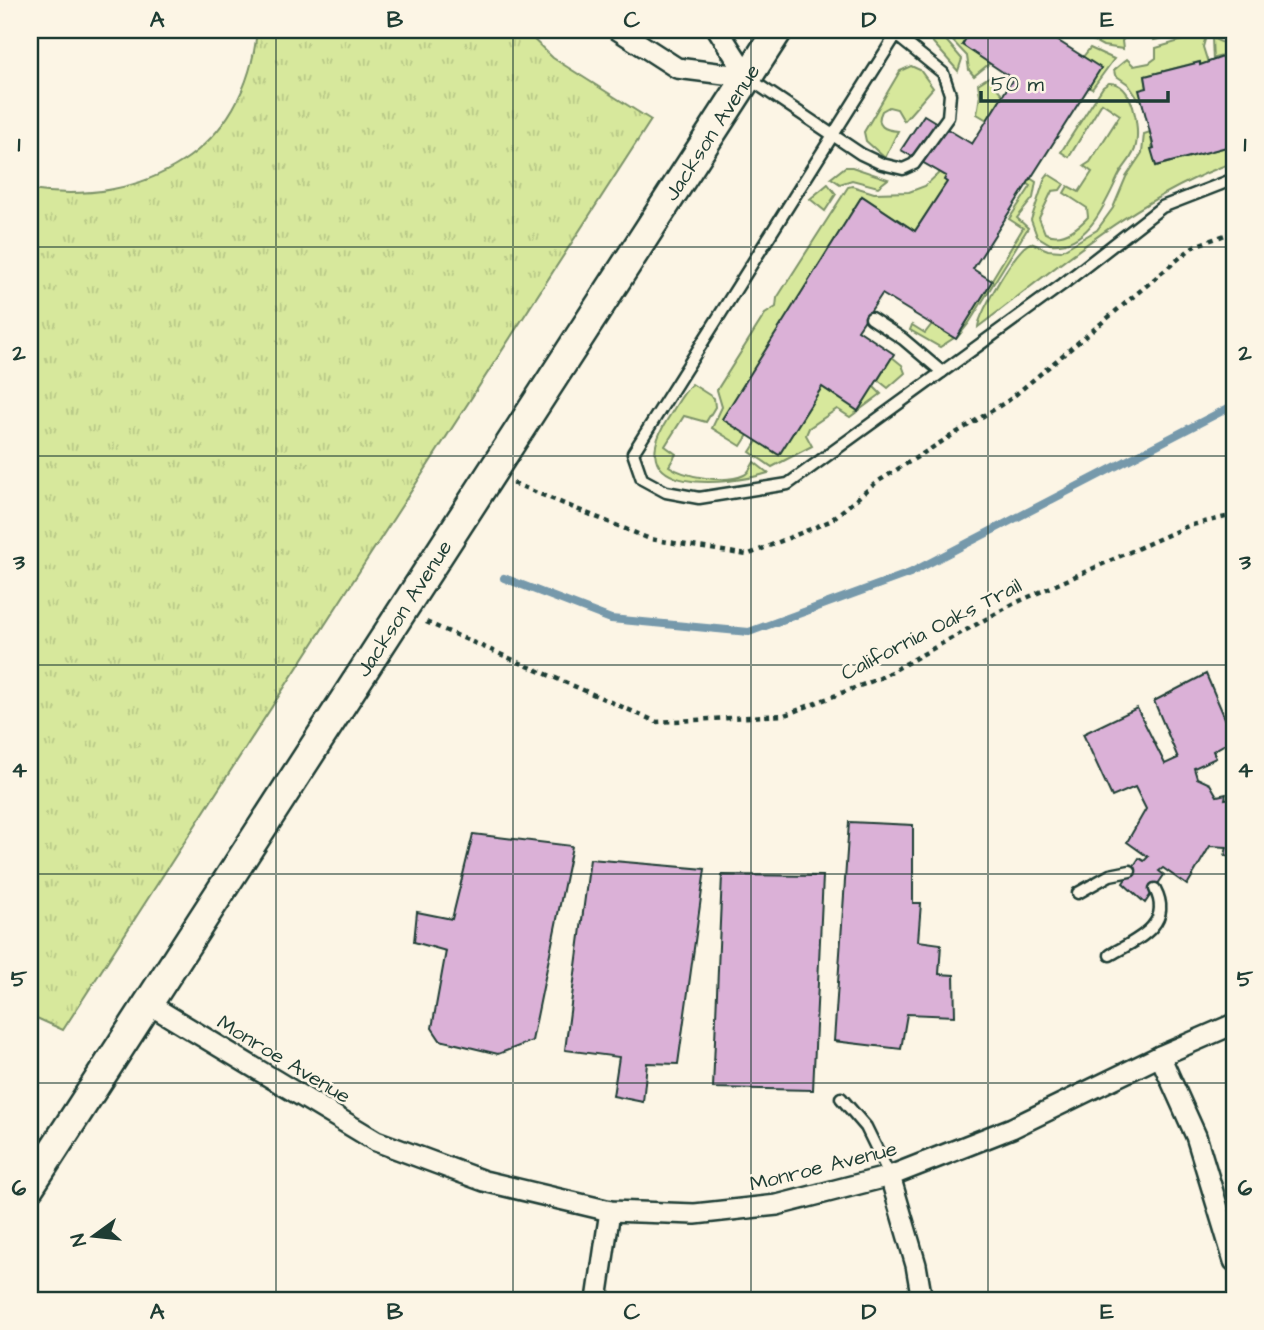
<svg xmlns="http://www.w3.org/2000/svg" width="1264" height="1330" font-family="'Architects Daughter',sans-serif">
<defs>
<pattern id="grass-tufts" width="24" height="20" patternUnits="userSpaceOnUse" patternTransform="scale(1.75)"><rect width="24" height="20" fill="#d7e89c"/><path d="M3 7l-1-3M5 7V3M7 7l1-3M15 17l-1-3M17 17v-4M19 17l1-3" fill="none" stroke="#b8c887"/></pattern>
</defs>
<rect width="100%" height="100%" fill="#fcf5e5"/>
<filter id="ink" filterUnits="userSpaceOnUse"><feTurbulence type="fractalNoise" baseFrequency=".0143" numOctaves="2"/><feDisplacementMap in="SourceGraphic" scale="14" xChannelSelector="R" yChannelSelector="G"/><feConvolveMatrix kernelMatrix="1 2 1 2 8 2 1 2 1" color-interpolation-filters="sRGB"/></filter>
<g filter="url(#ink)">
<!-- grass -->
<path fill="url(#grass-tufts)" stroke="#7b9268" stroke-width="2" d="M257,30H524L553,58L651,120L63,1030L30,1015V190C144,207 246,151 257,30Z"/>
<!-- garden -->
<g fill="#d7e89c" stroke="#7b9268" stroke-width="2">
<path d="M922,30H943V37L962,59L958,71Z"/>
<path d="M949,30H971L963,45L990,63L974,76L969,70L967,56L948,36Z"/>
<path d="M1074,30H1086L1096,36L1101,30H1165L1167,37L1154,40L1150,32C1140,28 1128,32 1122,41L1123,49L1103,46Z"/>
<path d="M1196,36H1206L1203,47L1208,63L1200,65L1199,62L1145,76L1147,88L1141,99H1138L1128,84L1115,75L1114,70L1127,59L1134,66L1149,63L1156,58V48Z"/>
<path d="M1212,38L1223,43L1234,42V53L1214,58L1213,61Z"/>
<path d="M1090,48L1114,59L1092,89L1088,87L1100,68L1083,57Z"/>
<path d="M911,66L920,70L933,88L904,121L897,109L889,107L882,111C874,127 886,130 898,131L885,158L866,141L864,132L900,71Z"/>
<path d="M992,75L996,87L1003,95L987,120L977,114L980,95L978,84Z"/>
<path d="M1109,83C1133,82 1140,127 1136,145C1134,158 1123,166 1118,177C1105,204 1088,248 1050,244L1037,236L1031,220L1045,178L1048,174L1064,184L1060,190L1052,191L1039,218L1045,233C1062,241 1077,229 1088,217L1087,208L1064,193L1068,186L1079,192L1092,172L1084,166L1090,162L1120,115L1102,103L1069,157L1061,152L1103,87Z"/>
<path d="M1150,132L1156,166L1234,145V162C1137,197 1060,265 978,327C979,313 1017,246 1031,243L1048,250L1061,251L1097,230L1113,208L1126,177L1142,153L1144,134Z"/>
<path d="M845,167H852L888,179L878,187L852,180L840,184L831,178Z"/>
<path d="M940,172L946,176L947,182L915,231L862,196L723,419L748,435L741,446L712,428L722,407L717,390L765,314L776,307L777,298L848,187L852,186L874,193L909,192L925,186Z"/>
<path d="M1030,178L1036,182L1033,198L1017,218L1028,228L969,323L956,339L1023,228L1009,219L1031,186L1027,183Z"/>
<path d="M828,184L836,194L825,211L810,199Z"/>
<path d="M932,324L954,338L940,347L910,330L912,325L925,333Z"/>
<path d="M892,357L902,365L905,373L888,388L878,380Z"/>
<path d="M692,384L714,398L715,407L706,422L684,416L665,446L676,454L669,466C684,477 726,484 744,475C749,473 751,467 754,462L768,473C727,486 620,496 667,420C675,408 682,393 692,384Z"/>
<path d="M873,386L881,394L850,417L837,409L809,428L806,435L812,446L772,467L750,452L757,441L779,454L822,387L858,410Z"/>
</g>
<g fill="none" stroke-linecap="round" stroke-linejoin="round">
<!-- stream -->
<path stroke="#7699ab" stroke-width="8" d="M504,578L611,619L749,632L910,573L1234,405"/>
</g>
<!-- building -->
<g fill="#dbb1d7" stroke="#1f3d34" stroke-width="2">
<path d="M971,30H1041L1101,68L973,269L992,281L956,339L882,294L858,330L894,354L858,411L822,387L779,455L722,419L862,196L915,231L947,182L944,180L946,176L901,150L924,115L972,144L1013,79L962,45Z"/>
<path d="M1234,53V145L1156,166L1151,149L1154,148L1139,90L1147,88L1145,76L1200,62V65Z"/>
<path d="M1206,674L1234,739L1213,751L1216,758L1194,768L1197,778L1210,784L1217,796L1226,794L1225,799L1232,798L1234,768V878H1231L1232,857L1225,856L1227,847L1210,846L1187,885L1163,868L1159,871L1164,875L1145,903L1123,883L1139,858L1144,861L1148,857L1127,842L1146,809L1135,787L1112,797L1083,734L1137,708L1165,764L1178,758L1154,701Z"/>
<path d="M849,822L913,825V903H921L918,941L941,944L939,974L954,975L955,1016L907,1014L901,1049L834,1041Z"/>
<path d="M473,834L572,846L532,1041L498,1054L440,1040L432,1028L446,951L414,942L417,912L452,919Z"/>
<path d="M590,859L705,869L678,1064L647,1063L643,1102L613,1096L619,1057L565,1050Z"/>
<path d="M722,875L823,876L813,1090L713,1088Z"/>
</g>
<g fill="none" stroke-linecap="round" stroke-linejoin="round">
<!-- lane casing -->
<g stroke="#1f3d34" stroke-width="15">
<g id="lane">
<path d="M899,30L633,453L642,479L666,492L699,498L788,484L1063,284L1162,207L1234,179"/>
<path d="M748,78L861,154L882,164L903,169L914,164L948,117L950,94L943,73L896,35"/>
<path d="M871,318L903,339L942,372"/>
<path d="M1078,893L1110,875L1130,871"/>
<path d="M1110,955C1136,940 1174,925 1155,889"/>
<path d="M841,1098L866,1127L890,1176"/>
</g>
</g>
<!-- street casing -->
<g stroke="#1f3d34" stroke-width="24">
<g id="street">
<path d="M618,30L677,68L748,77"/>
<path d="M718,30L748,77"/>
<path d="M147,1003L376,1141L484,1181L610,1211L695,1214L777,1205L890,1176L1012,1128L1160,1056L1234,1024"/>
<path d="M1160,1056L1196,1136L1234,1261"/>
<path d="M890,1176L916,1265L922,1300"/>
<path d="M597,1300L610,1211"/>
</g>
</g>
<!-- secondary casing -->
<g stroke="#1f3d34" stroke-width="33">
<g id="secondary">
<path id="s1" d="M30,1186L778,30"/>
</g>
</g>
<!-- path -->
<g stroke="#1f3d34" stroke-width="4.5" stroke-dasharray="5 5" stroke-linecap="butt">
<path d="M513,483L650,539L747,555L830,521L877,482L1009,400L1194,246L1234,232"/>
<path d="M426,622L657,722L785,715L880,678L1013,604L1188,526L1234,515"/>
</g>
<!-- lane -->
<use href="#lane" stroke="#fcf5e5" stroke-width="10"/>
<!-- street -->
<use href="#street" stroke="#fcf5e5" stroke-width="19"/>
<!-- secondary -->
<use href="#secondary" stroke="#fcf5e5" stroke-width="28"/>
</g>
</g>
<!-- grid -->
<path fill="none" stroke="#1f3d34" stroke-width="2" stroke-opacity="0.55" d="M276,30V1300M513,30V1300M751,30V1300M988,30V1300M30,247H1234M30,456H1234M30,665H1234M30,874H1234M30,1083H1234"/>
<g text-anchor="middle" stroke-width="5" stroke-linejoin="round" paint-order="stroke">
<!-- street labels -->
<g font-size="21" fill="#1f3d34" stroke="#fcf5e5">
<text dy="7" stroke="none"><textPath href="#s1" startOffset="1255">Jackson Avenue</textPath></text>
<text dy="7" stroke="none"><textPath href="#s1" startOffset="688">Jackson Avenue</textPath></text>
<text transform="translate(931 629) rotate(-27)" y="7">California Oaks Trail</text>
<text transform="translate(284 1059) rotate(31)" y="7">Monroe Avenue</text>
<text transform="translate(823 1166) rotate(-14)" y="7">Monroe Avenue</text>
</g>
</g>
<!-- margin -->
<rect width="1264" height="1330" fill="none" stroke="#fcf5e5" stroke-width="77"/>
<!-- north arrow -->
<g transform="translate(94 1236) rotate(255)" stroke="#fcf5e5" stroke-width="5" paint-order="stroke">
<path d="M0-5L12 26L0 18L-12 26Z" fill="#1f3d34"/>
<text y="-10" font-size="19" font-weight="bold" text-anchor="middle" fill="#1f3d34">N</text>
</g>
<!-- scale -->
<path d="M981 91v10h187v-10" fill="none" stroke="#1f3d34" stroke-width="3.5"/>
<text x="991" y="91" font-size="21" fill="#1f3d34" stroke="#fcf5e5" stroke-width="5" paint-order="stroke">50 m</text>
<rect x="38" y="38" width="1188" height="1254" fill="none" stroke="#1f3d34" stroke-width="2.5"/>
<g font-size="23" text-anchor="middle" font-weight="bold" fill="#1f3d34">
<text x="157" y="27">A</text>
<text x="395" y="27">B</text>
<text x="632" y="27">C</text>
<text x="869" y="27">D</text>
<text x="1107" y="27">E</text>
<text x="19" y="151">1</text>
<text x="1245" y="151">1</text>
<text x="19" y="360">2</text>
<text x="1245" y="360">2</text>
<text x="19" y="569">3</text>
<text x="1245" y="569">3</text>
<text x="19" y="777">4</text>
<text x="1245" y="777">4</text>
<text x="19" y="986">5</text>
<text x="1245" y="986">5</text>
<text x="19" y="1195">6</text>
<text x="1245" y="1195">6</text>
<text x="157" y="1319">A</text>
<text x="395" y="1319">B</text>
<text x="632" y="1319">C</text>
<text x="869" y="1319">D</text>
<text x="1107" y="1319">E</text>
</g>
</svg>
